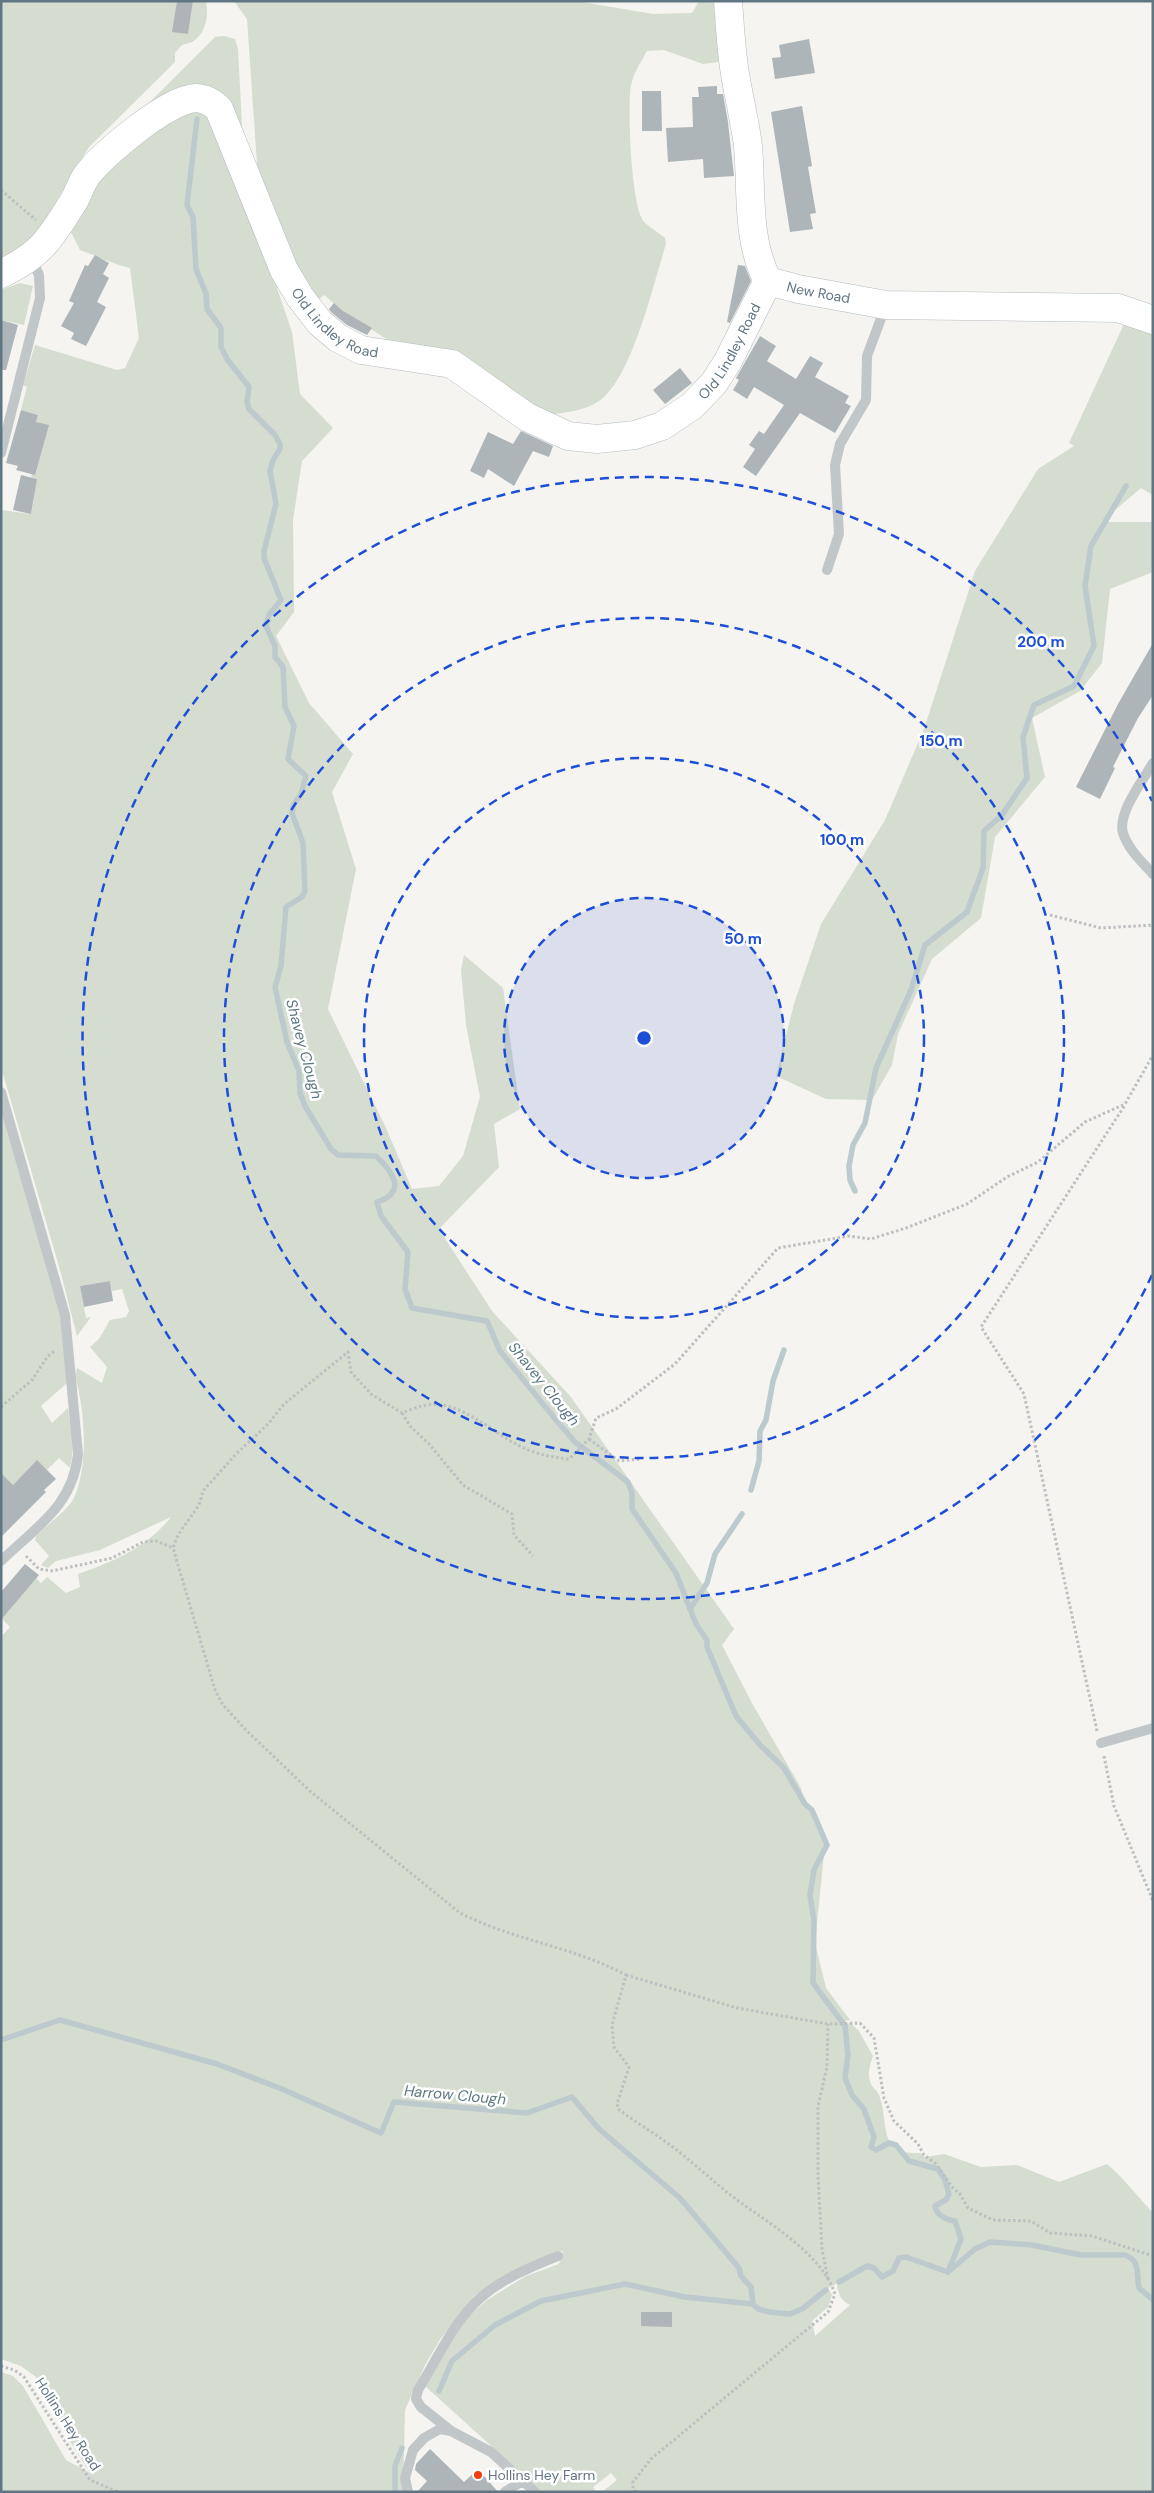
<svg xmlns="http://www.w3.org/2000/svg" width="1154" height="2493" font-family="'DM Sans',sans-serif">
<rect width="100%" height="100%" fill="#f5f4f0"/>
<!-- green -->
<g fill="#d5dcd0" fill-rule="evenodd">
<path d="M1,1H177L173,31L188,34L193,1H206C209,15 206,34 192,42C188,44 185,43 181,46L175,53V62L89,147L35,237L1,258Z"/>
<path d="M234,1H576L653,14L692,13L699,1L716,3L725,61L703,64L664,50L647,51C641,62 634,72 631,85C627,105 631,208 644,222C648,226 659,233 665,238L666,244C653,285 634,369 604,397C589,411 564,413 545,415L468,358L454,352L394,344L343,311L324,295L314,304L258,178L247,19Z"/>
<path d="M224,36L235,39L238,49L243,145L220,100L183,107L219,119L292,332L300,394L333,428L302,461L293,520L294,612L276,636L309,703L353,754L332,792L356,869L328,1009L386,1128L412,1189L439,1186L463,1156L480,1097L466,1025L461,970L464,955L503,988L520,1109L494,1124L499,1167L439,1229L492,1311L571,1397L734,1629L722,1645L753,1705L801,1788L805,1804L812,1810L827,1845L824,1854L815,1943L826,1988L850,2020L840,2022V2025L851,2023L859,2031L873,2056C870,2066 866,2075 872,2086C874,2089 878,2092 879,2095C890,2123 876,2155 920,2153L925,2157L944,2154L981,2167L1017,2165L1059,2182L1107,2164L1120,2176L1153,2213V2492H602L617,2480L611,2473L593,2487L596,2492H542L425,2386L430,2374L469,2316L487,2300L526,2276L559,2264L563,2251L554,2252L552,2255L515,2271L476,2295L441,2338L425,2365L405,2410L403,2492H1V2372L13,2376L23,2386L66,2460L90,2473L71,2443L36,2377L21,2366L1,2359V1637L10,1627L2,1619L36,1578L41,1583L47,1577L66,1593L80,1587L78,1574C115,1561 146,1548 171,1517L100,1550L56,1561L48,1568L41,1565L49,1556L35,1540L36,1536C46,1526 68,1510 74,1498C89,1465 85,1410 75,1376L77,1368L102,1383L107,1367L90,1347L99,1339L110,1320L126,1317L129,1311L122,1289L112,1291L110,1281L80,1286L86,1318L91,1317L77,1336L60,1270L1,1067V510L31,514L34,499L32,498L37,479L31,477L48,426L36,422L38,415L21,410L27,387L23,385L35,345L117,370L125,368L139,338L130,268C112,264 98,256 80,250L67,224L103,149L215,37ZM838,2283L837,2286C839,2296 841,2300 850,2305L815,2336L812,2321L828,2307L832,2295L828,2288ZM641,2312H672V2326H641Z"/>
<path d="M20,283L33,286L24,325L1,320V290Z"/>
<path d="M1124,324L1153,333V495L1141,488L1101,522H1153V572L1110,589L1102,663L1080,691L1032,718L1045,777L995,837L981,918L932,959L898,1034L892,1065L872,1100L826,1099L776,1076L794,1004L821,924L885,820L924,729L975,571L1038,469L1074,446L1069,443Z"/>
<path d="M1,1107L61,1315L67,1383L41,1406L52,1423L68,1408C71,1428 75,1448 70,1468L59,1458L47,1470L37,1461L13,1485L1,1486Z"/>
</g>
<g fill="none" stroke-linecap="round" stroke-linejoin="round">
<!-- stream -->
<g stroke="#bcc9cd" stroke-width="5.5">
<path d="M197,119L187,205L193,217L196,269L206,294L207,309L221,328V347L227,359L249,387L247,402L249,409L275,435L280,444V449L273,460L270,471L276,504L264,551V558L281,600L269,615L266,626L275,646V657L283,667L285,707L294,726L288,759L306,776L301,794L293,806L292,813L303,843L305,891L302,897L286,907L281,966L275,987L287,1042L299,1071L300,1093L305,1106L331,1149L338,1155L376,1156C392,1171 408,1192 377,1202L381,1216L408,1252L405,1289L412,1308L487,1321L500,1351L556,1420L575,1442L628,1482L632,1493V1509L676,1573L696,1624L707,1640V1647L736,1716L760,1745L784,1768L805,1804L812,1810L827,1845L814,1870L810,1895L814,1921L813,1983L845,2026L848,2055L845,2078L852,2095L864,2109L874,2137L871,2147L876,2150L889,2143L896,2145L909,2161L938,2169L945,2180L949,2194L946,2200L935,2206C936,2215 946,2220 955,2221L961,2239L948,2272"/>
<path d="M855,1191L850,1180L849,1166L853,1145L865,1123L876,1068L911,990L925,945L967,912L983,868L984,831L1002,815L1027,778L1023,737L1034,705L1074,686L1094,646L1085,586L1091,546L1126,486"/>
<path d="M751,1490L759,1461L760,1431L766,1420L773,1381L784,1350"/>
<path d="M690,1609L707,1583L715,1554L742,1514"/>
<path d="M1,2040L60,2020L217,2064L282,2089L381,2133L394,2102L527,2113L572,2097L599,2129L680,2198L739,2268L741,2276L751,2287L753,2304L758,2309L769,2312L790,2314L802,2309L826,2290"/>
<path d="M839,2282L867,2266L874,2268L882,2277L893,2271L899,2258L906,2257L948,2272L975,2249L990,2242L1032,2245L1081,2255H1125C1141,2261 1136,2274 1139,2288L1153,2300"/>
<path d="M439,2391L452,2361L495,2325L541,2301L625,2284L685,2297L753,2304"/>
<path d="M395,2492V2466L402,2448"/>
</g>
</g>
<!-- building -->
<g fill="#adb5b9">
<path d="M177,1H193L188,34L172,32Z"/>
<path d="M809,39L815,73L775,79L772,58L781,57L779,45Z"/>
<path d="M717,86V94H723L728,122L734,176L704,178L703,159L668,162L666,128L693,127L692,97H699L698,87Z"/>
<path d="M642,91H661L662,131H642Z"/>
<path d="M802,106L812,166L808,167L816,213L810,214L813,229L790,232L771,112Z"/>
<path d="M95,255L109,263L103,274L109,278L97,302L106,307L86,346L71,339L74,333L61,326L74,303L69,301L85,265L88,266Z"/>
<path d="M738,265L745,266L751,281L730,323L727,322Z"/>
<path d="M334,303L343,311L372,328L367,335L347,325L331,312L329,309Z"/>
<path d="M1,320L18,325L6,370H1Z"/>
<path d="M760,336L776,346L767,361L796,379L810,356L823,363L815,377L849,396L845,403L851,406L835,433L800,413L756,476L743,467L755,449L749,445L759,431L764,434L784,405L754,387L747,399L733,390L739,380L736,378Z"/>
<path d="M680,368L692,383L665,404L653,390Z"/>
<path d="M21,410L38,415L36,422L49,425L35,475L16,470L18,466L6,463Z"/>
<path d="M521,431L553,446L549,457L533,451L514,486L488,469L484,478L470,471L488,432L513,444Z"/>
<path d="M21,475L37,479L31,514L13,510Z"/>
<path d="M1153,643V695L1138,718L1113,767L1115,768L1100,799L1076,787L1118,704Z"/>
<path d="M110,1281L113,1301L84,1307L80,1286Z"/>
<path d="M37,1460L56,1479L44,1490L46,1492L1,1537V1473L13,1485Z"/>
<path d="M25,1564L39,1575L1,1620V1592Z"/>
<path d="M641,2312H672V2327L641,2326Z"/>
<path d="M430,2449L464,2482L478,2469L498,2492H417L427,2481L415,2470L416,2464Z"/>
</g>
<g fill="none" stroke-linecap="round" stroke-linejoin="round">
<!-- secondary casing -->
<g stroke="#b5bbbf" stroke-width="29">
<g id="secondary">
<path id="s1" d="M728,1C730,25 731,50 735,74C739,98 745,122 748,146C752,190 746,240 768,281L798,289L886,305L1118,308L1153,320"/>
<path id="s2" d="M1,274C17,266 33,257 45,243C56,230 66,214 75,199C79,191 82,182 87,175C104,153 167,100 195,98C204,98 213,103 219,109L284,270L300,297L320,323L338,338L361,350L452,364L527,417L568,436L597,439L635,435L662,426L692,406L714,383L728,361L768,281"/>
</g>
</g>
<!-- path -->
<g stroke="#bdbfc1" stroke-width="3" stroke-dasharray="2.5 2.5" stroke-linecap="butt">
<path d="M1,190L36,220"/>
<path d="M1050,915L1101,928L1153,925"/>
<path d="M1,1407L32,1380L48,1356L55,1351"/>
<path d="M402,1413L410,1426L430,1445L463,1485L512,1514L514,1535L533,1556"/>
<path d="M589,1439L619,1461L640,1459"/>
<path d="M26,1556L39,1569L52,1571L112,1558L143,1542L156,1541L173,1548"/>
<path d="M1097,1731L1024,1394L981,1327L1125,1105"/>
<path d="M1104,1756L1114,1806L1153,1901"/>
<path d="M626,1975L737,2008L828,2024L860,2023L874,2038L884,2098L894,2121L918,2144L924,2155L936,2164L952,2187L960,2194L968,2208L993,2220L1031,2221L1050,2233L1092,2236L1153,2256"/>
<path d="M828,2279L822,2249L818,2176V2106L827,2067L828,2024"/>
<path d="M1,2366L14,2370L24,2377L90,2480L118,2492"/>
<path d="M636,2492L633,2489V2482L651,2459L828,2312L835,2294C821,2251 762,2220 728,2193C708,2177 689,2159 669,2144C652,2132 634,2121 618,2109L617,2104L629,2067L614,2047L612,2025L626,1975C574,1947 513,1940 460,1913L311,1792L247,1731L223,1705L215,1690L173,1548L178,1535L199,1505L203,1491L236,1454L268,1424L284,1404L348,1352L351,1372L371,1394L402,1413C410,1410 419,1406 428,1405C459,1400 492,1432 518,1445C534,1454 550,1457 569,1459L589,1439L596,1418L616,1409L675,1364L778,1248L849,1236L871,1239L906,1228L967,1204L1007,1177L1038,1162L1085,1122L1125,1104L1153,1055"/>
</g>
<!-- lane -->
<g stroke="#c1c6c8" stroke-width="10">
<path d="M1,453L40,298L39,275L31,258"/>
<path d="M827,570L839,534L835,465L840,444L866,400L867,356L886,305"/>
<path d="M1153,763C1143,780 1117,814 1123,833C1128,849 1142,862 1153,874"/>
<path d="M1,1092L65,1315L78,1454C73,1506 36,1527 1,1561"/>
<path d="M1101,1743L1153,1728"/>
<path d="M451,2431L421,2407L416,2399L418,2390C436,2361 451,2327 475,2303C498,2280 529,2268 558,2256"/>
<path d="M408,2492L405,2478L413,2450L424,2438L440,2429L451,2431L491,2452L535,2492"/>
<path d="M505,2492L519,2483H525"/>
</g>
<!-- secondary -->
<use href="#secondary" stroke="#fff" stroke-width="28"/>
</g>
<!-- distance rings -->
<circle cx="644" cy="1038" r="140" fill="#1d4ed8" fill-opacity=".12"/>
<g fill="none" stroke="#1d4ed8" stroke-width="2.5" stroke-dasharray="9 6">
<circle cx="644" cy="1038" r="140"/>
<circle cx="644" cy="1038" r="280"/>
<circle cx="644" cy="1038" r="420"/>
<path d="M1152 1275A561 561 0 1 1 1152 801"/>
</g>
<!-- markers -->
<circle fill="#f03d14" stroke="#fff" stroke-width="2" cx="478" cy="2475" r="5"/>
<g text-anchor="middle" stroke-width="5" stroke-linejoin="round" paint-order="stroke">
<!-- street labels -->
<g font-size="14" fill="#617683" stroke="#fff">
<text dy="5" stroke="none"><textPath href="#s1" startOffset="336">New Road</textPath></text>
<text dy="5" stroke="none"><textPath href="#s2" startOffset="546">Old Lindley Road</textPath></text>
<text dy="5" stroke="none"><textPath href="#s2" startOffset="1011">Old Lindley Road</textPath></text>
<text transform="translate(68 2424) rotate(57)" y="5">Hollins Hey Road</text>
</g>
<!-- poi labels -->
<g font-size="14" fill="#617683" stroke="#fff" text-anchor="start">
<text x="488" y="2480">Hollins Hey Farm</text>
</g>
<!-- water labels -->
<g font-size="15" font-style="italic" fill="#5c7981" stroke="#fff">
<text transform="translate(304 1049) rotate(75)" y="5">Shavey Clough</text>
<text transform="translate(544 1384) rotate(51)" y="5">Shavey Clough</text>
<text transform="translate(455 2095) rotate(5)" y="5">Harrow Clough</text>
</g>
</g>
<circle cx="644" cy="1038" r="8" fill="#1d4ed8" stroke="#fff" stroke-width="2.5"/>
<g font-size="15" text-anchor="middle" font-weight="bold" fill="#1d4ed8" stroke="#fff" stroke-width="5" stroke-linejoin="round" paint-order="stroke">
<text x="1041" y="647">200 m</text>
<text x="941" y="746">150 m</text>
<text x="842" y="845">100 m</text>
<text x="743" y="944">50 m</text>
</g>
<!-- border -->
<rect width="1154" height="2493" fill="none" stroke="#617683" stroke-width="5"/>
</svg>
